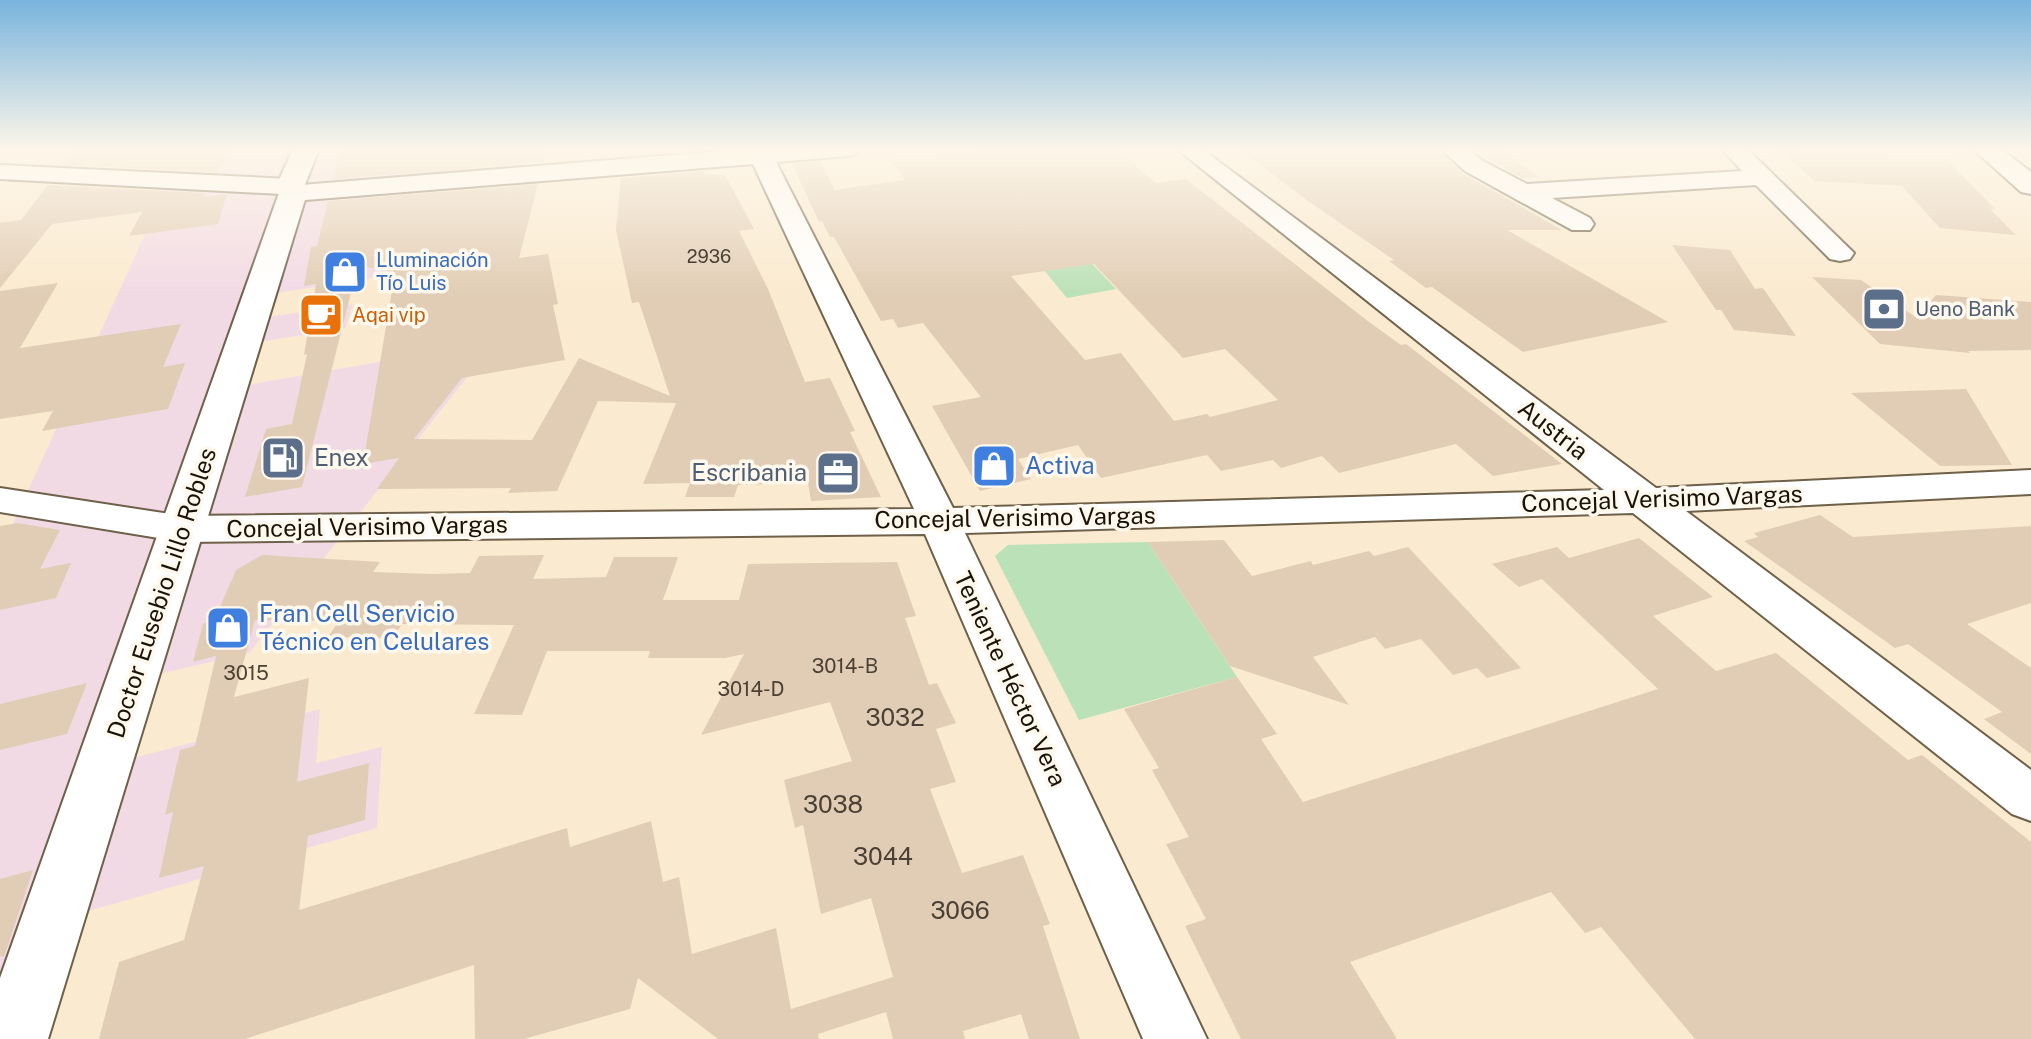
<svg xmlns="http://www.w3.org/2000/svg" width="2031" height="1039" font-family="'Public Sans',sans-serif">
<rect width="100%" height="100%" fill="#faeacf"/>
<!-- commercial -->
<path fill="#f2dae5" d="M184,149H454L442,183L372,189L353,261L392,256L390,275L270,294L263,318L353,304L345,328L252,343L241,386L390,360L468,376L249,653L151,676L122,761L320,709L316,763L382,747L377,828L68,917L0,1039V552Z"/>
<!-- green -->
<g fill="#bbe1b8">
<path d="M1080,251L1116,289L1067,298L1034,258Z"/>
<path d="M1148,542L1237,677L1079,720L995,556L1008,545Z"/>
</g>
<!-- building -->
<g fill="#e1cdb5" fill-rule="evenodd">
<path d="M75,149H231L217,172L62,165Z"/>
<path d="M341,149H547L544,162L333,179Z"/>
<path d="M996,149H1116L1156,183L1186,179L1369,322L1401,345L1406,344L1562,464L1493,476L1456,444L1339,473L1322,456L1281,468L1273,460L1221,471L1207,455L1101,478L1078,445L1018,459L1031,479L980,491L932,406L981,397L923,323L898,328L893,319L881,321L834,237H830L822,221L819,222L792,164L820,161L835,190L905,180L891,161ZM1094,264L1183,358L1225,349L1278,400L1210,417L1207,414L1174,421L1121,353L1085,360L1011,276Z"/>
<path d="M1239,149H1438L1464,174L1562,230H1507L1668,322L1523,352L1432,287L1426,288L1389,261L1394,260L1308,201Z"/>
<path d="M1471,149H1500L1538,177L1522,178Z"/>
<path d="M1780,150L1946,159L1996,210L1990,209L2016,235L1940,228L1902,186L1814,181Z"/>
<path d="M704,171V174L725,175L754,229L739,231L768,289L805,382L830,378L855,431L850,432L881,497L811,501L808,483L738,485L734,497H685L690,483L643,484L676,403L598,401L557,491L508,493L511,488L377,489L399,458L363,464L395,273L358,265L302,487L245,497L266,429L292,424L307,354L304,355L316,284L304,286L311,247L317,246L328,201L538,184L519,258L548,254L558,304L553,305L565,360L462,378L414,439L532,440L579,358L670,396L639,302L632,303L616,230L621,178Z"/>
<path d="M48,185L205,193L203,197L227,194L218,224L129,236L142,212L52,224L0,288V223L21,220Z"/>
<path d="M1672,245L1730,250L1755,289L1763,288L1796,336L1734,330L1721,310H1716Z"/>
<path d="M1812,277L1861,280L1917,318L1936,295L2031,302V350L1968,351L1970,353L1880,344Z"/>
<path d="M58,283L20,348L181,324L163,367L185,363L168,409L42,431L53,411L0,419V291Z"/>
<path d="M1966,389L2012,465L1940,466L1851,393Z"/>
<path d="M1820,515L1853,537L2031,526V603L1967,624L2031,668V754L1984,719L2002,712L1908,644L1895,648L1744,541L1758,537L1754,533Z"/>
<path d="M18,523L60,530L40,569L71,563L56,598L0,610V526Z"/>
<path d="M1639,538L1713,597L1653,616L1716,671L1776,653L1908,760L1922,755L2031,842V1039H1695L1601,927L1585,933L1551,892L1350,962L1397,1039H1241L1185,926L1206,919L1166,844L1189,837L1152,770L1159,768L1124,709L1237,677L1277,734L1261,739L1303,802L1658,689L1542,579L1519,587L1492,564L1557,547L1569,558Z"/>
<path d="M1224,540L1252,576L1311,561L1313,565L1369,551L1374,556L1408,547L1521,668L1487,678L1477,668L1453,675L1421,639L1385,649L1375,637L1313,657L1349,705L1230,666L1148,542Z"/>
<path d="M262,555L380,562L373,572L433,574L470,573L479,556L544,555L533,579L606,577L614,557H678L663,600H739L748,564L897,562L916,616L905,618L929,685L937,683L956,723L936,729L956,782L930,789L962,873L1023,855L1050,924L1043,926L1080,1039H1029L1021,1014L963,1031L965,1039H893L886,1012L818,1034L819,1039H718L638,978L630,1009L524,1039H475L474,965L245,1039H99L119,962L184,940L204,866L159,878L173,812L165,815L180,750L195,746L216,656L193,662L203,624L216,616L236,570ZM255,620L339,621L328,637L393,638L402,624L514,625L474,714L522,715L547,651H650L648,658H725L744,654L701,735L830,702L852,761L784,780L795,828L803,825L821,914L871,898L893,977L791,1009L776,928L692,954L679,877L663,882L651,821L570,847L567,828L299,910L308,836L365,820L369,763L297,782L309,678L234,697Z"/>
<path d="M87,683L67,734L0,750V704Z"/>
<path d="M33,870L4,957L0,956V879Z"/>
</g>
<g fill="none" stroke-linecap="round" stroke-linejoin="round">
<!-- minor casing -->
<g stroke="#6e6049" stroke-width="4">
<g id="minor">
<path d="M747,149H860L856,154L848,156L776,162L953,508L1604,490L1177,149H1202L1656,488L2031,470V494L1686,511L2031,770V821L2012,814L1633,513L965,533L1207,1039H1143L925,534L183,542L0,512V488L183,516L914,509L753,164L293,201L281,194L0,179V165L290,179L301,185Z"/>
<path d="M1441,149H1467L1483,161L1527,184L1742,171L1722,149H1747L1854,253L1850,259L1840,261L1830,259L1756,185L1552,198L1590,218L1594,224L1590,230H1572L1465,171Z"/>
</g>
</g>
<!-- major casing -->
<g stroke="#6e6049" stroke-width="4">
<g id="major">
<path d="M293,149H319L304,187L307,193L48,1039H0V978L279,193L276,187Z"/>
<path d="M1973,149H2001L2031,172V194L2021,192Z"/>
</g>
</g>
<!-- minor -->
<use href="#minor" fill="#fff" fill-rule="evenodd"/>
<!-- major -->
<use href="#major" fill="#fff" fill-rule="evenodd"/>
</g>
<!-- sky -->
<linearGradient id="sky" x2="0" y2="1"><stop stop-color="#79b4dd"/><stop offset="0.51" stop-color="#fdf6e9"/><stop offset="1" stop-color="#fdf6e9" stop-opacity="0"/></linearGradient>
<rect width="2031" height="294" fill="url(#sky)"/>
<!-- icons -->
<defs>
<g id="shop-square" transform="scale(2.3)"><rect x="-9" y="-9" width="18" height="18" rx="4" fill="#3f7fe0" stroke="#fff8ed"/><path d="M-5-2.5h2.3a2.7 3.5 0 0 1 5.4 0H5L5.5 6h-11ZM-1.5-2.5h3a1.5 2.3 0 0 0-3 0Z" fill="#fff"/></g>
<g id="bank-square" transform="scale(2.3)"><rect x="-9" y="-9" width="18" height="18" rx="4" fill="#5c6f8a" stroke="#fff8ed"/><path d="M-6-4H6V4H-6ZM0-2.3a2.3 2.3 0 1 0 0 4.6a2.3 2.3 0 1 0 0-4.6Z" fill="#fff"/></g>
<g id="cafe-square" transform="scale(2.3)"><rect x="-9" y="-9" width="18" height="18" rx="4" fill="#e8710a" stroke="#fff8ed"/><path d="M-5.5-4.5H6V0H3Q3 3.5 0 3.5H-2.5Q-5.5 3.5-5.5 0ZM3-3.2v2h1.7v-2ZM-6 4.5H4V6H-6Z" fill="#fff"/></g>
<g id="fuel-square" transform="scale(2.3)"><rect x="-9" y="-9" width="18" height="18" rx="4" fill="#5c6f8a" stroke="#fff8ed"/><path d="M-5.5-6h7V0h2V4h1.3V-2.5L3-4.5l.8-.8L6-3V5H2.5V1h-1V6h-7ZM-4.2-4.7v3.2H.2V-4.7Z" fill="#fff"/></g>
<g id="office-square" transform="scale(2.3)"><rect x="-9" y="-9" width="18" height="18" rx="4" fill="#5c6f8a" stroke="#fff8ed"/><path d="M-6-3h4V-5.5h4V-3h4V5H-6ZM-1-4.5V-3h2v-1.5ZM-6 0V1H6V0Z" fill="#fff"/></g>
</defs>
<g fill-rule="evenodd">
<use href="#shop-square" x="345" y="272"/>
<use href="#bank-square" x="1884" y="309"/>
<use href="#cafe-square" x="321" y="315"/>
<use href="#fuel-square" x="283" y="458"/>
<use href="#shop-square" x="994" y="466"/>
<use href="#office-square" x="838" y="473"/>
<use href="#shop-square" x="228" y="628"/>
</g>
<g text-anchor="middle" stroke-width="7" stroke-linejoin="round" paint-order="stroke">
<!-- far-number labels -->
<g font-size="18" fill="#4a4134">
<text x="709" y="263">2936</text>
</g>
<!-- far-shop labels -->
<g font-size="20" fill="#366cbe" stroke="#fff8ed" text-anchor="start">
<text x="376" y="267">Lluminación<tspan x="376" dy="23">Tío Luis</tspan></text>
</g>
<!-- far-service labels -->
<g font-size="20" fill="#4e5e75" stroke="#fff8ed" text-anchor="start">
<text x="1915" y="316">Ueno Bank</text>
</g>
<!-- far-food labels -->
<g font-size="20" fill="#c56008" stroke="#fff8ed" text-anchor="start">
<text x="352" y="322">Aqai vip</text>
</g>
<!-- number labels -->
<g font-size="20" fill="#4a4134">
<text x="845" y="673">3014-B</text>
<text x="246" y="680">3015</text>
<text x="751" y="696">3014-D</text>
</g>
<!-- street labels -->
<g font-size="24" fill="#181209" stroke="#fff8ed">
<text transform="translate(1553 430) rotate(38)" y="8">Austria</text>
<text transform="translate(1662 499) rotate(-2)" y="8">Concejal Verisimo Vargas</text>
<text transform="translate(1015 518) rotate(-1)" y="8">Concejal Verisimo Vargas</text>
<text transform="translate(367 527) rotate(-1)" y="8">Concejal Verisimo Vargas</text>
<text transform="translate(162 593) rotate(-72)" y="8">Doctor Eusebio Lillo Robles</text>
<text transform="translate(1010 679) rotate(65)" y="8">Teniente Héctor Vera</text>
</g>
<!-- service labels -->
<g font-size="24" fill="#4e5e75" stroke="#fff8ed" text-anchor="start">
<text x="314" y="466">Enex</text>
<text x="807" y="481" text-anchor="end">Escribania</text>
</g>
<!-- shop labels -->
<g font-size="24" fill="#366cbe" stroke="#fff8ed" text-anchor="start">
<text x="1025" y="474">Activa</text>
<text x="259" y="622">Fran Cell Servicio<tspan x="259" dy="28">Técnico en Celulares</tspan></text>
</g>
<!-- near-number labels -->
<g font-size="24" fill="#4a4134">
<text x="895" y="726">3032</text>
<text x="833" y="813">3038</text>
<text x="883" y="865">3044</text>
<text x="960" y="919">3066</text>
</g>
</g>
</svg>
